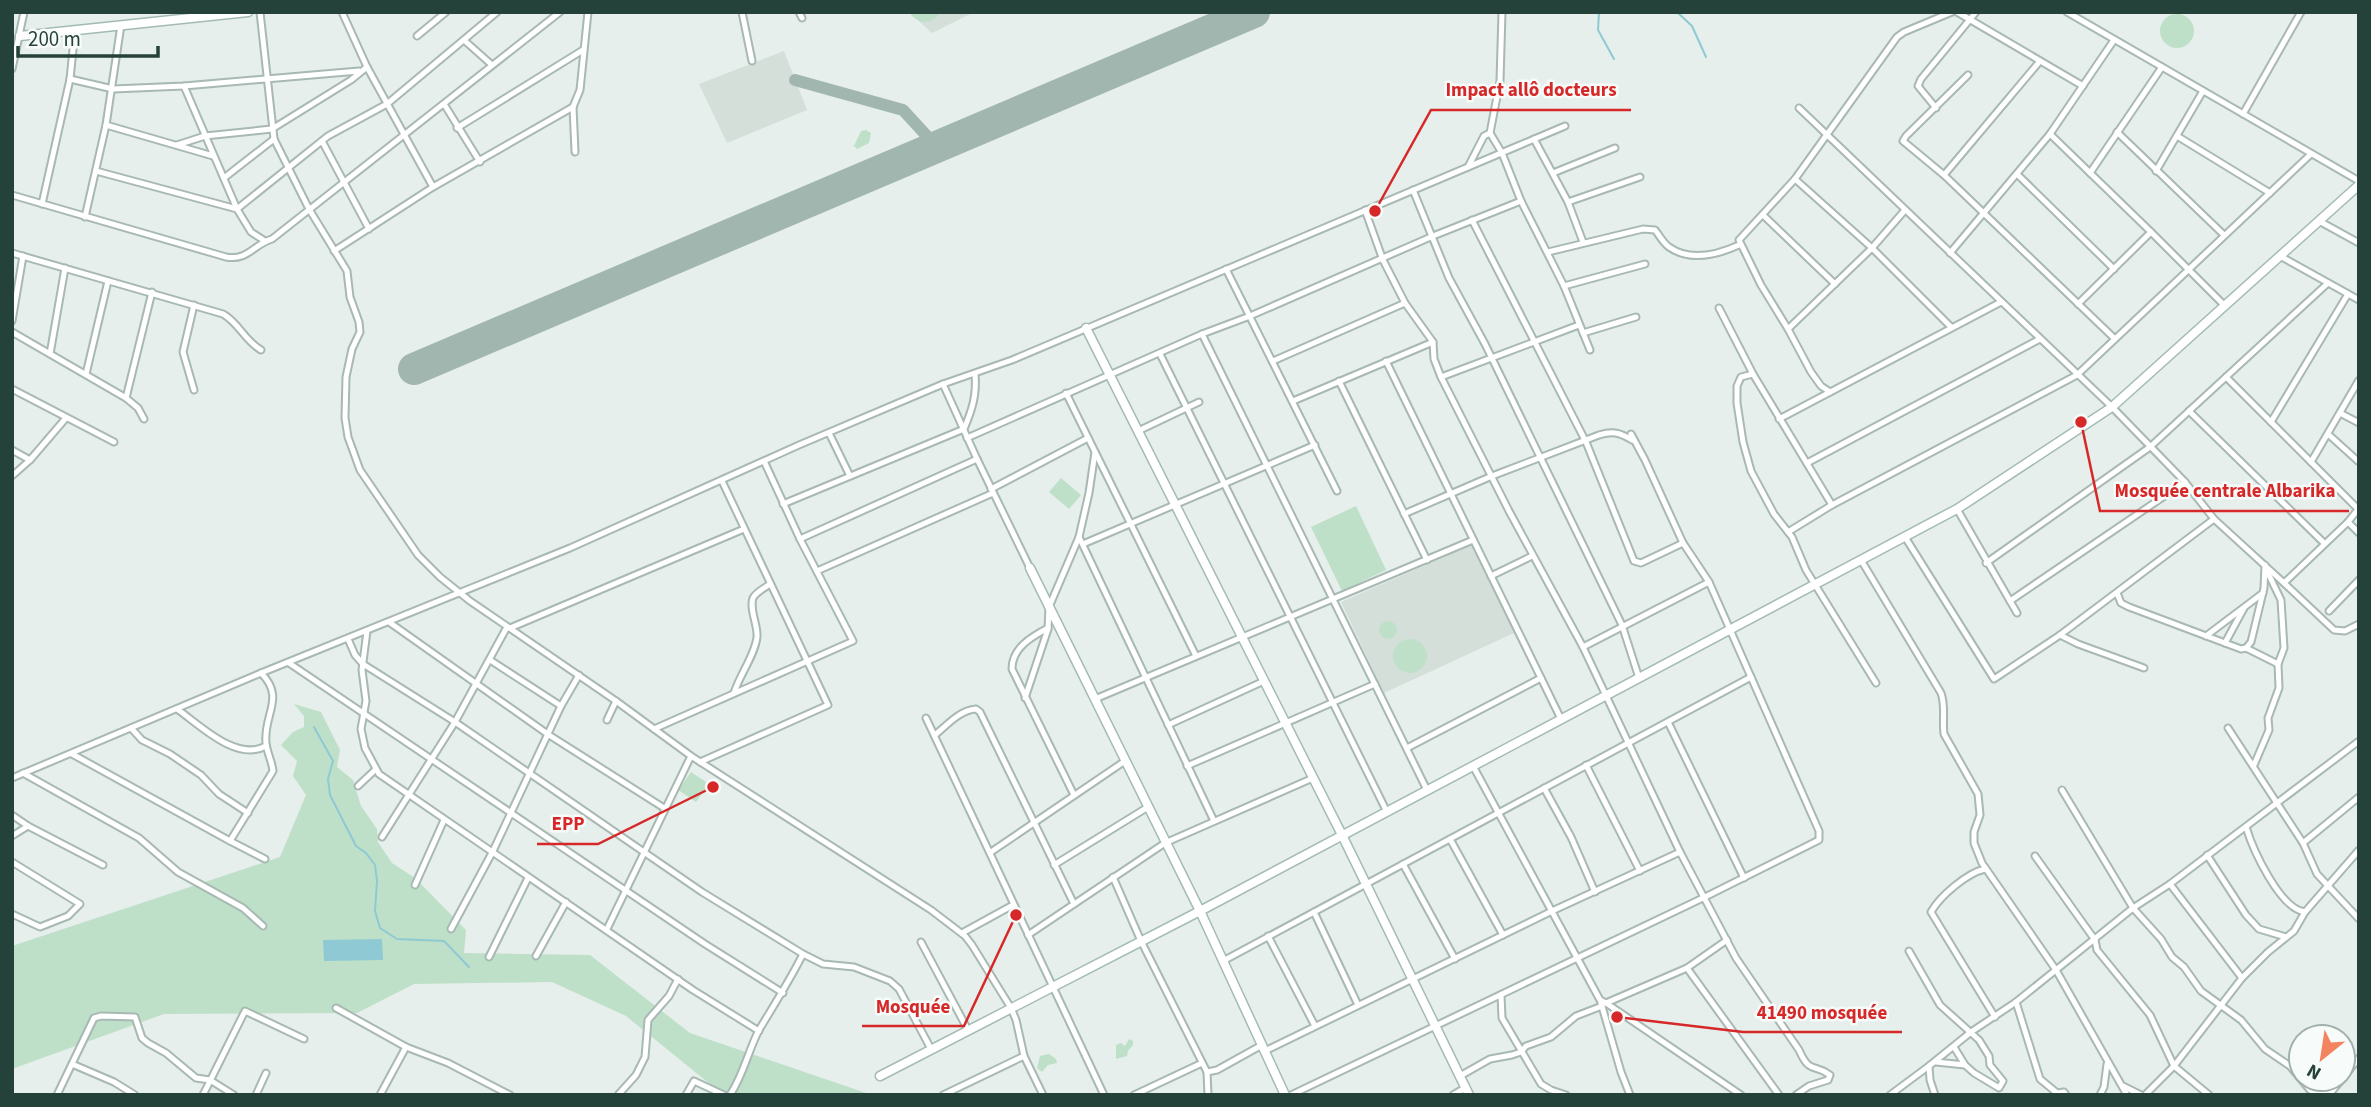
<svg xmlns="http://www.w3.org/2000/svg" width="2371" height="1107" font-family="'Source Sans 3',sans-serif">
<rect width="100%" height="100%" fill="#e6efeb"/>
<!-- built -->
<g fill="#d4dfda">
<path d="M909,12H974L932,33Z"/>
<path d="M784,51L807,110L727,143L699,84Z"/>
<path d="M1472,545L1514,633L1384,693L1341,602Z"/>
</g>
<!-- green -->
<g fill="#bfe0c8">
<path d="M909,12H941C931,25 918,25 909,12Z"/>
<circle cx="2177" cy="31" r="17"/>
<path d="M866,130L871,133L869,143L857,149L854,146L861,131Z"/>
<path d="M1061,478L1081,495L1069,509L1049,492Z"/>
<path d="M1356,506L1386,570L1342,591L1311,527Z"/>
<circle cx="1388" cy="630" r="9"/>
<circle cx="1410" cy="656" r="17"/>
<path d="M294,704L321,712L340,750L337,767L353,780L361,806L377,829L378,842L392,863L415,878L466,930L464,953L590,955L690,1033L872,1095H728L721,1093L626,1016L552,982L414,984L357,1013L164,1014L12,1069V946L280,857L306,795L293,776L297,761L281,745L293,732L304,727V716Z"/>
<path d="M691,772L709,784L696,802L678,790Z"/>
<path d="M1129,1039L1133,1041V1045L1128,1051L1127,1056L1116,1059V1045L1121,1043L1125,1046Z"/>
<path d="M1049,1054L1056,1059L1057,1063L1048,1065L1042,1072L1037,1068L1040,1056Z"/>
</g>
<!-- water -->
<path fill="#8ec9d4" d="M382,939L383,960L324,961L323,940Z"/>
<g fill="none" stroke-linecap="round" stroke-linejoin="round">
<!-- stream -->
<g stroke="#8ec9d4" stroke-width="2">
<path d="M1599,12L1598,30L1614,59"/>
<path d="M1677,12L1692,26L1706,57"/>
<path d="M314,727L333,761L328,779L330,795L356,846L366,853L375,865L377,881L375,911L380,928L397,939L444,941L469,967"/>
</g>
<!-- taxiway -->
<path stroke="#a2b6b0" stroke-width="12" d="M795,80L903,110L937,147"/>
<!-- runway -->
<path stroke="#a2b6b0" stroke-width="32" d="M414,369L1254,12"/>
<!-- street casing -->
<g stroke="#a8b8b2" stroke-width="9">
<g id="street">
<path d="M260,12L274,139L309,209L347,271L350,297L359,322L360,332L352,349L346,377L345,418L348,437L360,470L418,555L440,577L470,601L616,701L691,756L931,910L965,936L972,945L1011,1008L1016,1020L1024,1056L1043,1095"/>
<path d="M342,12L367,67L433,187"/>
<path d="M742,12L752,61"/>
<path d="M799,12L802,18"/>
<path d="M1957,12L2083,86"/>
<path d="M2067,12L2359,181"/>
<path d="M417,36L446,12"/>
<path d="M465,41L492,65"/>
<path d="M12,69L24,12"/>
<path d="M1968,75L1906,136L1903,141L1944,175L2115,339"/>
<path d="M70,79L113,89L184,86L359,71"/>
<path d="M184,86L237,209L251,232L265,241"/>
<path d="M444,104L480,162"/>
<path d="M1799,108L2112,407L2185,482L2214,519L2284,583L2348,522L2359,508"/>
<path d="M1936,108L1918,86L1921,79L1976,12"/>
<path d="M2243,114L2301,12"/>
<path d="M106,125L213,156"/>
<path d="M457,128L583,50"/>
<path d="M2117,132L2224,235"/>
<path d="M1490,133L1502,153L1521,201L1564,286L1590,350"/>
<path d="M2050,134L2151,232L2078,304"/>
<path d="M2177,136L2270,193"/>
<path d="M1534,139L1568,202L1583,242"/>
<path d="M322,141L369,229"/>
<path d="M177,145L205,136L272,129L351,80L367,67"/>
<path d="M575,152L573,107L580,90L588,12"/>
<path d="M1468,167L1484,136L1490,133L1500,81L1502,12"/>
<path d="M96,171L237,209L328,136L387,104L497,12"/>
<path d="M2156,171L2203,91"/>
<path d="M1553,173L1615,148"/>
<path d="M2090,173L2162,67"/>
<path d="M2017,174L2114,269"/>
<path d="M1944,175L2040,61"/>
<path d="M224,178L274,139"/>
<path d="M1795,179L1872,248L1951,327"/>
<path d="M1413,190L1449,278L1485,344L1622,625L1639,678"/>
<path d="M12,195L226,257C248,261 254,244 272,239L560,12"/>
<path d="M1568,202L1640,177"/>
<path d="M42,204L70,79L75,30"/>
<path d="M1365,210L1383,260L1405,303L1433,342L1434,359L1441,377L1509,511L1583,647L1680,852L1736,958L1799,1050C1810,1075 1814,1063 1830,1075L1828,1080L1809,1086L1796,1095"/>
<path d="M1763,215L1835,284"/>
<path d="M85,217L106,125L121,25"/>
<path d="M1472,220L1586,442L1634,561L1641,563L1683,543"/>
<path d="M2319,221L2359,243"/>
<path d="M2151,232L2225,306"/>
<path d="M334,251L433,187L573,107"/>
<path d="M1548,252L1643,229L1655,230C1660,236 1663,243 1669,247C1690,262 1719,254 1739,245"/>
<path d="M12,253L223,314C239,323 244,340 261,350"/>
<path d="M1950,253L2050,134L2114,40"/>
<path d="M2280,256L2359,300"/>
<path d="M1226,269L1337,491"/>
<path d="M1564,286L1645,264"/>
<path d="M1719,308L1753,374L1832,505"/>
<path d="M12,321L23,256"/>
<path d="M1788,329L1872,248L1905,210"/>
<path d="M12,332L126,398L138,408L144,419"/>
<path d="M1583,333L1636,317"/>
<path d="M1202,334L1427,790"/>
<path d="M50,354L65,268"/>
<path d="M1160,354L1387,812"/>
<path d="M1273,361L1405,303"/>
<path d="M1386,361L1561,719"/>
<path d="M86,374L108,281"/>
<path d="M1753,374L1741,377L1737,386V403L1743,442L1751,471L1774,514L1792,537L1806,570L1876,683"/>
<path d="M1441,377L1579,325"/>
<path d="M2226,377L2358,509"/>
<path d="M1339,381L1427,560"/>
<path d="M943,384L977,459L1030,568"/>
<path d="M12,389L114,442"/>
<path d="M194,390L183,352L194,305"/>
<path d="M1830,392L1821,386L1811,372L1788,329L1761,285L1739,240L1795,179L1897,37L1904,32L1952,12"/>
<path d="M1066,393L1196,656"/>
<path d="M126,398L152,292"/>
<path d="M1293,401L1433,342"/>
<path d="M2189,411L2324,543"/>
<path d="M2340,413L2359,423"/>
<path d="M1779,419L2001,302"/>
<path d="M2271,422L2348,294"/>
<path d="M1138,431L1199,402"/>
<path d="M829,433L850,476"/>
<path d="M2328,434L2359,462"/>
<path d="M967,438L1202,334L1250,316L1433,236L1521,201"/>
<path d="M12,450L30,460"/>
<path d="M2311,462L2359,380"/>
<path d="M1807,463L2040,339"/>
<path d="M12,476L30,460L66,418"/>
<path d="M991,489L1088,438"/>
<path d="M783,504L964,429C972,410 977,395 975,374"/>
<path d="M1957,509L2017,613"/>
<path d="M1404,514L1492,476L1599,435C1612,431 1619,432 1632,440"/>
<path d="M2348,522L2359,533"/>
<path d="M1788,532L1832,505L2077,375L2311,154"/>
<path d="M1079,537L1214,821"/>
<path d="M1905,537L1994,679L2060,635L2214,519"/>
<path d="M800,539L977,459"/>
<path d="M1083,544L1315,445"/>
<path d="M1861,560L1941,693C1946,707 1942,719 1944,734L1978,794L1980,815L1974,832V843L1982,863L2056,970L2127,1095"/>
<path d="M1986,563L2150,447L2328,283"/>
<path d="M817,571L993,493"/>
<path d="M1491,576L1532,556"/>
<path d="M2284,583L2334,630L2345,631L2359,624"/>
<path d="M2117,593L2121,603L2129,607L2241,649L2246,648L2251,642L2264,588L2265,565"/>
<path d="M2010,601L2185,482"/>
<path d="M2329,611L2359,580"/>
<path d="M389,622L549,735L664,808"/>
<path d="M510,628L744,529"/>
<path d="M1048,628C1031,637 1012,648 1012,669L1074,795"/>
<path d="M367,631L362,670L366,701L361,729L365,748L379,774L693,990L759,1031"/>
<path d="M2060,635L2078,644L2144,668"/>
<path d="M2206,636L2263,593"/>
<path d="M348,639L355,655L363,664L455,722L702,892L803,954L823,964L854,967L890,981L899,989L931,1049"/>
<path d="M2225,643L2244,608"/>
<path d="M1583,647L1709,582"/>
<path d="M2246,648L2278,664"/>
<path d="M490,660L561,706"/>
<path d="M289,663L705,944L783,993"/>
<path d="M734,693C740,674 755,655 757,637C758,625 749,609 753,598C756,592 765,588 770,584"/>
<path d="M1025,698L1048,629L1049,607L1079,537L1089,493L1095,452"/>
<path d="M1095,699L1473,540"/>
<path d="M177,709C200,725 236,762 266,746"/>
<path d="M926,718L1104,1095"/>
<path d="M607,720L616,701"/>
<path d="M1668,722L1744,878"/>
<path d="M1168,725L1264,681"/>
<path d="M131,728L142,740L170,754L201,775L219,794L248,813"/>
<path d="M2228,728L2303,843L2317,874L2359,919"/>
<path d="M654,729L853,641L800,539L764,461"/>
<path d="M935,735C947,725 960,710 976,709L980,712L1074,904"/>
<path d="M1407,748L1541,678"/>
<path d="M72,754L230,841L273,771C272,761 267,753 266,743C263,714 286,698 261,673"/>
<path d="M700,762L828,705L722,481"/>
<path d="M1586,765L1640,871"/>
<path d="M2254,765L2269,730L2268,718L2279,688L2278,664L2284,648L2281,600L2267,571"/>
<path d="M1187,766L1375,684"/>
<path d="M1473,766L1600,1000L1606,1003L1687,968L1727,940"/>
<path d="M23,773L139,838L178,872L243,908L263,926"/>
<path d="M12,778L261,673L570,548L799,445L943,384L1012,360L1565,126"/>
<path d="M358,786L375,770"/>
<path d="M1544,788L1571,837L1595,892"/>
<path d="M2062,790L2133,908L2161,939L2172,957L2184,967L2201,991L2241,1020L2265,1049L2290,1066L2310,1090L2317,1093L2329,1094"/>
<path d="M12,815L28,826L103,865"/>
<path d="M2246,827C2253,850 2280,909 2305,912"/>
<path d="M12,836L28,826"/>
<path d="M382,837L455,722L507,627"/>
<path d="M1450,839L1503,935"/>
<path d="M230,841L265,859"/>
<path d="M2303,843L2359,797"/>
<path d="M991,852L1125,761"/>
<path d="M2207,855L2246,915L2259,929L2286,937"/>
<path d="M2035,856L2095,940L2097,950L2150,1015L2174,1066L2209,1095"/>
<path d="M12,862L80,904L68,916L40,927L12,914"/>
<path d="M1403,864L1455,959"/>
<path d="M1054,865L1148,807"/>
<path d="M1985,869C1967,873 1940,896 1931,912L1995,1017"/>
<path d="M1113,877L1141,941L1207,1072L1208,1095"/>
<path d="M2170,884L2242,978"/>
<path d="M415,885L444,820"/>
<path d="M1314,912L1358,1005"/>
<path d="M451,929L493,851L561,706L579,675"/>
<path d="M607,929L691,756"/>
<path d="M962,933L1013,905"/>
<path d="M1028,935L1165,843L1313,778"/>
<path d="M1268,936L1315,1026"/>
<path d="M921,942L968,1030"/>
<path d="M1909,951L1940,1005L1979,1040L1989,1056L1990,1065L2003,1081L1999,1088L1974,1073L1965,1065L1936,1062"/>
<path d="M536,956L566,902"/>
<path d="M489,957L528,878"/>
<path d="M1223,961L1751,677"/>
<path d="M1687,968L1779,1095"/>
<path d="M1501,995L1502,1018L1541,1084L1551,1090L1566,1095"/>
<path d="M2016,1002L2040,1079L2057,1093L2064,1092L2066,1095"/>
<path d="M1601,1003L1621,1072L1630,1095"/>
<path d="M1606,1003L1741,1095"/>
<path d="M336,1008L406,1047"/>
<path d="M1954,1047L1965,1065"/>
<path d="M1265,1051L1552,911L1680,852"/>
<path d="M72,1064L114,1082L135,1095"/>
<path d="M1207,1072L1217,1070L1262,1045"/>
<path d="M1460,1076L1490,1059L1512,1055L1521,1052L1526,1046L1551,1037L1576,1016L1602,1006"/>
<path d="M2123,1086L2141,1095"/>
<path d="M57,1095L94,1018L101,1016L135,1017L142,1038L148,1043L166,1053L196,1078L210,1080L234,1095"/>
<path d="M203,1095L245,1011L304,1039"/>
<path d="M256,1095L266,1073"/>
<path d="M380,1095L406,1047L448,1063L510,1095"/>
<path d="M618,1095L636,1075L645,1057L648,1020L669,996L678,979"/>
<path d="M686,1095L694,1081L724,1095"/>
<path d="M730,1095C744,1074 748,1051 759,1030C774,1005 790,980 803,954"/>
<path d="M943,1095L1024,1056"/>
<path d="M1134,1095L1202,1063"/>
<path d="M1291,1095L1705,897L1819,840V831L1709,582L1683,543L1645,460L1631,434"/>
<path d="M1453,1095L1465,1088"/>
<path d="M1890,1095L1929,1066"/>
<path d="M1935,1095L1930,1080L1929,1066L1971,1032L2016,1002L2133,908L2170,884L2359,741"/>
<path d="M2100,1095L2104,1087L2107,1064"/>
<path d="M2145,1095L2174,1066L2242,978L2268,952L2294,931L2305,912L2359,850"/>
<path d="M2329,1095L2359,1058"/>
</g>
</g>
<!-- secondary casing -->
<g stroke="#a4bbb3" stroke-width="11">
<g id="secondary">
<path d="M20,36L248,12"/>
<path d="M1086,328L1342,835L1469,1095"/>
<path d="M1030,568L1200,911L1285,1095"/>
<path d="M880,1076L1200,911L1957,509L2112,407L2359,185"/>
</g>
</g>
<!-- street -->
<use href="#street" stroke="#fff" stroke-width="5"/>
<!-- secondary -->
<use href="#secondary" stroke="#fff" stroke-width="8"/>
</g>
<!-- callouts -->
<path fill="none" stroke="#d62828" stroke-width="2.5" d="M1375 211L1431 110H1631M2081 422L2100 511H2349M713 787L598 844H537M1016 915L964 1026H862M1617 1017L1743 1032H1902"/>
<g fill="#d62828" stroke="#f7fbf9" stroke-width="2.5">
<circle cx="1375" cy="211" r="7"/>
<circle cx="2081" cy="422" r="7"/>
<circle cx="713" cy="787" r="7"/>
<circle cx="1016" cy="915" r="7"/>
<circle cx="1617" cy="1017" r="7"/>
</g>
<g font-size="19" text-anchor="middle" font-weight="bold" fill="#d62828" stroke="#f7fbf9" stroke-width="5" stroke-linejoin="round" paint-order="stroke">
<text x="1531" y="96">Impact allô docteurs</text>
<text x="2225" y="497">Mosquée centrale Albarika</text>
<text x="568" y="830">EPP</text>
<text x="913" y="1013">Mosquée</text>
<text x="1822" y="1019">41490 mosquée</text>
</g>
<!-- border -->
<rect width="2371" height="1107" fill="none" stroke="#24423a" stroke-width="28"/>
<!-- north arrow -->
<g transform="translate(2322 1058) rotate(210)"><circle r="33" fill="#f7fbf9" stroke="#a3b1ad" stroke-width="2"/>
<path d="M0-5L12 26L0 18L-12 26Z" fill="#f4845f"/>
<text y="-10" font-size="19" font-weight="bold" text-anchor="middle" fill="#24423a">N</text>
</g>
<!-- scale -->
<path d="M18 46v10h140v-10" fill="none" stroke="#24423a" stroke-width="3.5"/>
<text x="28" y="46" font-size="21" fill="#24423a" stroke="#f7fbf9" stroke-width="5" paint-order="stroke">200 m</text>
</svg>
